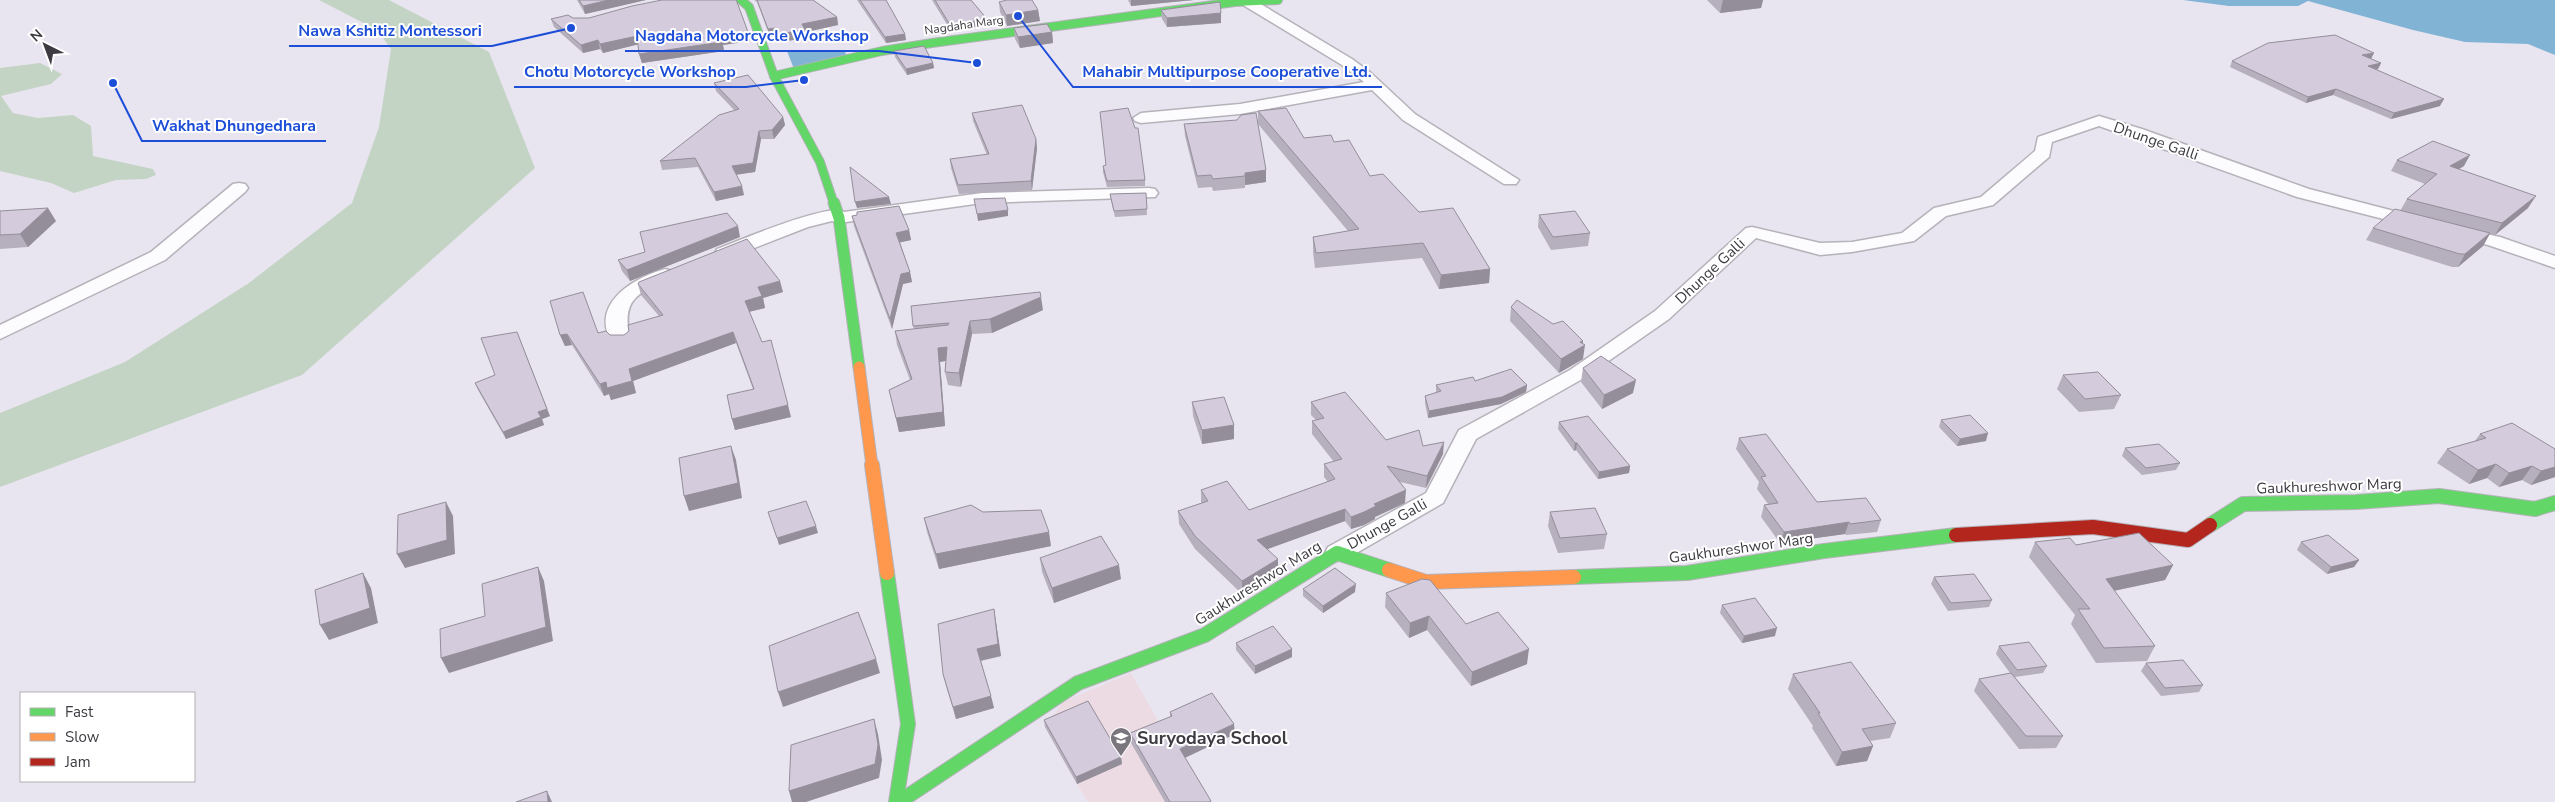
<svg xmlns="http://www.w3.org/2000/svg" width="2555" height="802" font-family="'Nunito Sans',sans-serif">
<rect width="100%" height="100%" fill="#e9e5f0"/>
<!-- education -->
<path fill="#ecdbe3" d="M1131,673L1163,730L1206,802H1088L1077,784L1045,727L1063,702Z"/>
<!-- green -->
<g fill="#c3d4c5">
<path d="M319,0H389L489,52L535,168L302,375L0,487V413L125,362L249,283L352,203L379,127L391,49L377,30Z"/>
<path d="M40,63L62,74L51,84L1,96L13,113L38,118L73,115L91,126L93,156L153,169L156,175L146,179L116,180L74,193L51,183L0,171V68Z"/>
</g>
<!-- water -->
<g fill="#81b3d5">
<path d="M2183,0H2555V55L2528,44L2465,42L2413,30L2308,1L2298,6H2229Z"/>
<path d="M787,51L845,52L847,56L794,69Z"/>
</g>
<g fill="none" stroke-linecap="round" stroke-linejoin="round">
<!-- street casing -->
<g stroke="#b5b2ba" stroke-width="3">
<g id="street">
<path d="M1243,0H1254L1352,59L1371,73L1415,114L1519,180L1516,184H1504L1403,120L1372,90L1240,114L1141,123L1135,121L1133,118L1141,113L1240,104L1364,82L1342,65L1243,5Z"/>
<path d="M2099,116L2142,129L2309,189L2421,218L2424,222L2421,226L2415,227L2297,197L2099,126L2052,142L2049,157L1993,205L1946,216L1914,241L1852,252L1820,255L1756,238L1669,319L1584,378L1476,439L1443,503L1346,559L1337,561L1328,559L1325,553L1328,547L1426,493L1459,430L1570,370L1655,311L1746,228L1752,227L1820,243L1852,242L1902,233L1934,208L1981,197L2035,151L2038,137Z"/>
<path d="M239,183L245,184L248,188L245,192L165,260L0,339V325L151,252L233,184Z"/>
<path d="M1149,188L1155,189L1158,193L1155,197L982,203L839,223L832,221L808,227L731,257H717L715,253L717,249C738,241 830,202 844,212L982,193Z"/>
<path d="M2460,228L2500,237L2555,256V268L2488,245L2454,237L2451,233L2454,229Z"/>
<path d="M665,269L672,271L674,275L672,279C636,292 620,301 631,341L628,345H614C587,306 632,278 665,269Z"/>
</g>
</g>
<!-- fast-far2 casing -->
<g stroke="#b5b2ba" stroke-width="10">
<g id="fast-far2">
<path d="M741,0L749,7L774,76L820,162L834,204"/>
<path d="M774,76L882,51L932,43L1235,2L1278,0"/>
</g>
</g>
<!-- fast-far1 casing -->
<g stroke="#b5b2ba" stroke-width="13">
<path id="fast-far1" d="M834,203L839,218L859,367"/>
</g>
<!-- fast casing -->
<g stroke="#b5b2ba" stroke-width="16">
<g id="fast">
<path d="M2210,525L2243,504L2356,502L2439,496L2535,509L2555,503"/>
<path d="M887,573L908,724L896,802"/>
<path d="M1574,577L1687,573L1824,551L1956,535"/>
<path d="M899,802L1078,683L1205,635L1337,553L1389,570"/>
</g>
</g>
<!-- slow-far1 casing -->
<g stroke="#b5b2ba" stroke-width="13">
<path id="slow-far1" d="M859,367L872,466"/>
</g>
<!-- slow casing -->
<g stroke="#b5b2ba" stroke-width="16">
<g id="slow">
<path d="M872,465L887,573"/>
<path d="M1389,570L1426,582L1574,577"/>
</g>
</g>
<!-- jam casing -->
<g stroke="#b5b2ba" stroke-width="16">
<path id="jam" d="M1956,535L2093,527L2188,540L2210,525"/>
</g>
<!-- street -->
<use href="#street" fill="#fcfbfd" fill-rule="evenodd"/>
<!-- fast-far2 -->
<use href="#fast-far2" stroke="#63d668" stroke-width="8"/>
<!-- fast-far1 -->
<use href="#fast-far1" stroke="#63d668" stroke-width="11"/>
<!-- fast -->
<use href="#fast" stroke="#63d668" stroke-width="14"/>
<!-- slow-far1 -->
<use href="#slow-far1" stroke="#ff974d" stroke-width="11"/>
<!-- slow -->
<use href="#slow" stroke="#ff974d" stroke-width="14"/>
<!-- jam -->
<use href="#jam" stroke="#b3261e" stroke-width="14"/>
</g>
<!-- wall -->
<g fill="#b6afbd">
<path d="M577,0H646L585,14Z"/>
<path d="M754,0H813L837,17L838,25L806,32L807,38L780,42L777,36L770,37L757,2Z"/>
<path d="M857,0H886L905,34L906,40L886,43Z"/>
<path d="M932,0H971L987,19V25L951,31Z"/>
<path d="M1128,0H1194L1131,6Z"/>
<path d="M1707,0H1763L1761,8L1720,13Z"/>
<path d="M999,2L1038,10L1040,21L1007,26L1000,12Z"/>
<path d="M1161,10L1221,23L1167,27L1162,19Z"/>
<path d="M551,19L750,41L723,45L724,51L642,63L639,54L638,44L603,53L600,49L583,53L554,27Z"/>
<path d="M1014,28L1052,32L1053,43L1020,48L1015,39Z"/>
<path d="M894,51L933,63L934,68L907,75L895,57Z"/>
<path d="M2371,59L2381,63L2378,69H2376L2440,106L2391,119L2333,95L2306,103L2230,67L2232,61Z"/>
<path d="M714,83L783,117L785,125L774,139H761L755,172L736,174L744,195L716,201L698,167L662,170L660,161L735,111L716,91Z"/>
<path d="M1258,111L1304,138L1334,142L1370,176L1419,212L1490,269L1489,283L1439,289L1422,258L1315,268L1313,252V237L1348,231L1258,124Z"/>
<path d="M972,113L1036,139L1037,148L1032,190L959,194L951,168L950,159L987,155L973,121Z"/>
<path d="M1184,124L1266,170V182L1245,185V188L1213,191L1212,187L1198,188L1185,136Z"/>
<path d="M2397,160L2464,166L2459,169L2528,208L2495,235L2490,234L2483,246L2458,267H2452L2366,240L2373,228L2400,211L2407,199L2425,184L2391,171Z"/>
<path d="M1103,166L1145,180V186L1107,187L1103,172Z"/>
<path d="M1146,193L1147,215L1115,217L1111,200L1110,194Z"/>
<path d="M0,211L56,221L28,247L0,249Z"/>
<path d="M1539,215L1590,233L1588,246L1551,250L1538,227Z"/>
<path d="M852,216L909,230L911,240L900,242L910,272L912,282L903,284L892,329L854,226Z"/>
<path d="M740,237L630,281L622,271L618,260L645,252Z"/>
<path d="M638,284L783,292L763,298L765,308L749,312L791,417L735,430L732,419L753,389L736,343L633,381L636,393L611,400L609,394L604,396L572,345L565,346L560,335H624L659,316L641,295Z"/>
<path d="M1511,307L1553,324L1583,341V359L1559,373L1510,321Z"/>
<path d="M1043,310L992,333L972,334L961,387L948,385L945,372L946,361L940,362L945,426L899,432L889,390L910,380L897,345L895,331L914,329L913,326Z"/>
<path d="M1583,368L1633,393L1602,409L1581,382Z"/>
<path d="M2063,375L2121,395L2114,409L2079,412L2057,389Z"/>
<path d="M1475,381L1527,385L1526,392L1501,404L1428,418L1425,403V396L1436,393V385Z"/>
<path d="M475,383L550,416L542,419L544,425L506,439L478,390Z"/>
<path d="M1192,402L1234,425V439L1202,444L1193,416Z"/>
<path d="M1311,402L1386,440L1423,446L1443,454L1426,488L1400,482L1405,503L1375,517V519L1364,525L1351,529L1345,521L1267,549L1278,572L1242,594L1195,549L1179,524L1178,511L1201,503V490L1249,510L1328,482L1324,477V464L1334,462L1312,434V421L1316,420L1311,415Z"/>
<path d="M1941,420L1986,441L1957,446L1939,427Z"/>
<path d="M1559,422L1630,466L1629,473L1598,479L1576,450L1574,451L1558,429Z"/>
<path d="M2480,434L2555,449V477L2531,485L2522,480L2499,487L2487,478L2469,484L2437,463L2447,449L2475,441Z"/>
<path d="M1739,438L1817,502L1881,520L1877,532L1846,535L1845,534L1780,543L1761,517L1764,505L1768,504L1757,489L1759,482L1736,449Z"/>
<path d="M2125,448L2180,463L2176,470L2142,475L2122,456Z"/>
<path d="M983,512L1051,546L939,569L927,532L924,518Z"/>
<path d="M1550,512L1607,534L1604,549L1558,553L1548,526Z"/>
<path d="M2035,542L2076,545L2173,565L2165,580L2114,591L2155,646L2147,661L2096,663L2071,624L2075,615L2029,557Z"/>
<path d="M2301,542L2359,560L2354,567L2327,574L2297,550Z"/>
<path d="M1040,558L1121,579L1054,603L1042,572Z"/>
<path d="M1934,577L1992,600L1989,607L1948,611L1931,584Z"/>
<path d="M1303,589L1355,592L1323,613L1303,596Z"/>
<path d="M1386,593L1466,624L1527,664L1471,686L1427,630L1409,638L1385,607Z"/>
<path d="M1722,605L1775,636L1742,643L1720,613Z"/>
<path d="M994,609L1001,656L981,661L994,708L956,719L946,686L943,674Z"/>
<path d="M1236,643L1292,649V657L1255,674L1236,650Z"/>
<path d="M1999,646L2047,666L2043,673L2015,677L2063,736L2056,748L2019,749L1974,691L1979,679L2010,673L1996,654Z"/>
<path d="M2146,663L2203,685L2199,692L2161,696L2141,671Z"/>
<path d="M1793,674L1896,723L1890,738L1870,741L1873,746L1867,761L1836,766L1812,728L1813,726L1788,689Z"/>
<path d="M1170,712L1235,734L1185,758L1211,802H1165L1131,743L1130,733L1170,717Z"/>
<path d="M1044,720L1121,757L1122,764L1077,784L1045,727Z"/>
</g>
<!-- shaded-wall -->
<g fill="#948e9a">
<path d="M609,0H646L585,14L583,6Z"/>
<path d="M1131,0H1194L1131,6Z"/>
<path d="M1723,0H1763L1761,8L1720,13Z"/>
<path d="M1038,10L1040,21L1007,26L1006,15Z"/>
<path d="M1221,13V23L1167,27V18Z"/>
<path d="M837,17L838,25L806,32L807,38L780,42L778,34L802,24Z"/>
<path d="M987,19V25L951,31L950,25Z"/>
<path d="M775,28L777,36L770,37L768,29Z"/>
<path d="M748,32L750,41L723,45L724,51L642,63L639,54L718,37Z"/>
<path d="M1052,32L1053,43L1020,48L1018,37Z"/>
<path d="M905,34L906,40L886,43L885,37Z"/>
<path d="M637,36L640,44L603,53L600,44Z"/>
<path d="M598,40L600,49L583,53L581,45Z"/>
<path d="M2374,53L2371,59L2362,55Z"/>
<path d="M933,63L934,68L907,75L906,69Z"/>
<path d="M2381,63L2378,69L2365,71L2368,66Z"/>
<path d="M2336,89L2333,95L2306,103L2308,97Z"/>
<path d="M2444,99L2440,106L2391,119L2394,113Z"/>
<path d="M783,117L785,125L774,139L772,130Z"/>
<path d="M759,131L761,139L755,172L735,175L732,166Z"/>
<path d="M1036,139L1037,148L1032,190L1031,181Z"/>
<path d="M2470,155L2464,166L2444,178L2450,166Z"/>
<path d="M1266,170V182L1245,185V173Z"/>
<path d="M742,186L744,195L716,201L714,192Z"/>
<path d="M2536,196L2528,208L2495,235L2502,223Z"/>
<path d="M889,197L891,204L857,208L855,202Z"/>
<path d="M48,208L56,221L28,247L20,234Z"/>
<path d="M1008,210V216L978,221L977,214Z"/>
<path d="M738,226L740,237L630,281L627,270Z"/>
<path d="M909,230L911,240L898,243L896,233Z"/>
<path d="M2490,233L2483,246L2458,267L2465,254Z"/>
<path d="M1490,269L1489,283L1439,289L1441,275Z"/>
<path d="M910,272L912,282L903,284L892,329L890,319L901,274Z"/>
<path d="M780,281L783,292L763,298L765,308L748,312L745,301L758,287Z"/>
<path d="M1041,297L1043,310L992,333L990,319Z"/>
<path d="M970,321L972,334L961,387L959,373Z"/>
<path d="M517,332L550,416L542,419L544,425L506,439L503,432L538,412Z"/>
<path d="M733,332L736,343L633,381L636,393L611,400L609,394L604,396L600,384L629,369Z"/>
<path d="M567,334L572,345L565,346L560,335Z"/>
<path d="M1583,341L1582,347L1585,345L1583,359L1559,373L1561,359L1580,342Z"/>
<path d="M947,347L949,360L940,362L945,426L899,432L896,418L938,348Z"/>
<path d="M1636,380L1633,393L1602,409L1604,395Z"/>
<path d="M1527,385L1526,392L1501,404L1428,418L1429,411Z"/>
<path d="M788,405L791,417L735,430L732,419Z"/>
<path d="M1234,425V439L1202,444V430Z"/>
<path d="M1988,433L1986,441L1957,446L1960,439Z"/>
<path d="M1444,442L1443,454L1426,488L1427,476Z"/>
<path d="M1575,443H1577L1576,450L1574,451Z"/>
<path d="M731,446L736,460L742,498L689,511L684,496Z"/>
<path d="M2496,464L2487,478L2469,484L2478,470Z"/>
<path d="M1630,466L1629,473L1598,479L1599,472Z"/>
<path d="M2532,466L2522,480L2499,487L2509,473Z"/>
<path d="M2555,467V477L2531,485L2541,471Z"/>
<path d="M1406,490L1405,503L1375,517V519L1364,525L1351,529V517L1374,504Z"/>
<path d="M446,502L453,516L455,554L405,568L397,554Z"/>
<path d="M1345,509V521L1257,553V540Z"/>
<path d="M1849,522L1845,534L1780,543L1784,532Z"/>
<path d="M816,526L818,533L779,545L777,538Z"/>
<path d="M1049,532L1051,546L939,569L936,554Z"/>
<path d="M1278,559V572L1242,594V581Z"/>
<path d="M2359,560L2354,567L2327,574L2331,567Z"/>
<path d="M1119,565L1121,579L1054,603L1052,588Z"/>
<path d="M2173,565L2165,580L2098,594L2106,579Z"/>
<path d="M538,567L544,581L553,641L449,673L441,658Z"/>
<path d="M363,573L371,588L378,623L329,640L320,625Z"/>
<path d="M1356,584L1355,592L1323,613V606Z"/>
<path d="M994,609L1001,656L979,661L977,649Z"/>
<path d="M1429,616L1427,630L1409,638L1410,623Z"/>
<path d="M1777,628L1775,636L1742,643L1744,636Z"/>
<path d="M1292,649V657L1255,674V666Z"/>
<path d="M1529,649L1527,664L1471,686L1472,672Z"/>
<path d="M876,659L880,673L783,707L778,692Z"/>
<path d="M991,696L994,708L956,719L953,707Z"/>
<path d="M874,719L878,734L882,760L879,778L806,802H792L789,791Z"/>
<path d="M1234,724L1235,734L1180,760V749Z"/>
<path d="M1873,746L1867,761L1836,766L1842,752Z"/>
<path d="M1121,757L1122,764L1077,784L1076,777Z"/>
<path d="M547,791L552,802H548Z"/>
</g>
<!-- building -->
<g fill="#d4cbdc" stroke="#948e9a">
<path d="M579,0H609L583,6Z"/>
<path d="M662,0H736L737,2L748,32L718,37L722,42L639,54L637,36L600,44L598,40L581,45L551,19L568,15L573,18H589L632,6Z"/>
<path d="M757,0H813L837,17L802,24L805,30L778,34L775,28L768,29Z"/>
<path d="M860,0H886L905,34L885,37Z"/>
<path d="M935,0H971L987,19L950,25Z"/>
<path d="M1007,0H1032L1038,10L1006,15L999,2Z"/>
<path d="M1220,2L1221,13L1167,18L1161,10Z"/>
<path d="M1047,24L1052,32L1018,37L1014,28Z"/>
<path d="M2335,35L2374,53L2362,55L2381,63L2368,66L2444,99L2394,113L2336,89L2308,97L2232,61L2268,43Z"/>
<path d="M924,46L933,63L906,69L894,51Z"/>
<path d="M748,75L783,117L772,130L759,131L753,163L732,166L742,186L714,192L695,158L660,161L719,115L739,109L714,83Z"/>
<path d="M1022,105L1036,139L1031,181L958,185L950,159L989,154L972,113Z"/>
<path d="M1128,108L1135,128H1138L1145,180L1107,181L1103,166L1106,165L1100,112Z"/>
<path d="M1286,108L1304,138L1331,135L1334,142L1349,140L1370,176L1383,174L1419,212L1453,208L1490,269L1441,275L1423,243L1316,253L1313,237L1359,229L1258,111Z"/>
<path d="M1256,113L1266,170L1245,173V176L1213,179L1211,175L1197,176L1184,124L1237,120L1241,115Z"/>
<path d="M2433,141L2470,155L2450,166L2536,196L2502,223L2407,199L2437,174L2397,160Z"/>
<path d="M850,167L889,197L855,202Z"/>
<path d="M1146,193L1147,209L1114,211L1110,194Z"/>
<path d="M1005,198L1008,210L977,214L974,199Z"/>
<path d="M899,206L909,230L896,233L910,272L901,274L890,319L852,216L857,215V212Z"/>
<path d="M48,208L20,234L0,235V211Z"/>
<path d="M2395,209L2490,233L2465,254H2460L2373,228Z"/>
<path d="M1575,211L1590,233L1553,237L1539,215Z"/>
<path d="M727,213L738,226L627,270L618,260L645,252L640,232Z"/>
<path d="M747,239L780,281L758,287L762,296L745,301L762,342L771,340L788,405L732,419L727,395L754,389L733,332L629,369L632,381L607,388L606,382L600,384L567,334L560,335L550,301L583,292L598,333L606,331L610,335H624L629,331L628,325L663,315L638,284L639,282Z"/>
<path d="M1040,292L1041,297L990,319L970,321L959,373L945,372L947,347L938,348L943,412L896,418L889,390L912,379L895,331L948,325L949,323L913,326L911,306Z"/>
<path d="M1517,300L1553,324L1563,321L1583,341L1580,342L1585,345L1561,359L1511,307Z"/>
<path d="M517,332L547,409L538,412L541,417L503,432L475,383L495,375L481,338Z"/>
<path d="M1601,356L1636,380L1604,395L1583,368Z"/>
<path d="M1511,369L1527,385L1502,397L1429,411L1425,396L1441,391L1436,385L1473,377L1475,381Z"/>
<path d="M2098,372L2121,395L2085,399L2063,375Z"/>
<path d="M1345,392L1386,440L1419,430L1423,446L1444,442L1427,476L1387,466L1406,490L1374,504L1376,506L1364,512L1351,517L1345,509L1257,540L1278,559L1242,581L1195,536L1178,511L1208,501L1201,490L1227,481L1249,510L1335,479L1324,464L1342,459L1312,421L1324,418L1311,402Z"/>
<path d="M1224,397L1234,425L1202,430L1192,402Z"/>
<path d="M1970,415L1988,433L1960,439L1941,420Z"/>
<path d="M1588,416L1630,466L1599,472L1577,443H1575L1559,422Z"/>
<path d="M2512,423L2555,449V467L2541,471L2532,466L2509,473L2496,464L2478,470L2447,449L2486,438L2480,434Z"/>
<path d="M1766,434L1817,502L1866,498L1881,520L1850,524L1849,522L1784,532L1764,505L1778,503L1761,477L1766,476L1739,438Z"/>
<path d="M2159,444L2180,463L2146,468L2125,448Z"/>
<path d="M731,446L738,483L684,496L679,458Z"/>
<path d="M806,501L816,526L777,538L768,512Z"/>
<path d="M446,502L447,540L397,554L398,515Z"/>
<path d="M971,505L983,512L1041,510L1049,532L936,554L924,518Z"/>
<path d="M1595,508L1607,534L1560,538L1550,512Z"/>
<path d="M2139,533L2173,565L2106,579L2155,646L2104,648L2078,609H2090L2035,542L2070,538L2076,545Z"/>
<path d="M2328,535L2359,560L2331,567L2301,542Z"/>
<path d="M1101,536L1119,565L1052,588L1040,558Z"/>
<path d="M538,567L546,627L441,658L440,629L485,616L482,584Z"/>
<path d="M1335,568L1356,584L1323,606L1303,589Z"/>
<path d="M363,573L370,608L320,625L315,590Z"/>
<path d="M1974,574L1992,600L1951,603L1934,577Z"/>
<path d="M1422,579L1430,580L1466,624L1498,612L1529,649L1472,672L1429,616L1410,623L1386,593Z"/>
<path d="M1755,598L1777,628L1744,636L1722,605Z"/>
<path d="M994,609L998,644L977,649L991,696L953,707L943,674L938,624Z"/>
<path d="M858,612L876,659L778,692L769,646Z"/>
<path d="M1273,626L1292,649L1255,666L1236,643Z"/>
<path d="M2029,642L2047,666L2017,670L1999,646Z"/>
<path d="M2183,660L2203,685L2165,688L2146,663Z"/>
<path d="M1851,662L1896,723L1862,729L1873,746L1842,752L1818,713H1820L1793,674Z"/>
<path d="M2011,673L2063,736H2026L1979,679Z"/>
<path d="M1212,693L1234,724L1180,749L1211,801L1209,802H1170L1130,733L1172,716L1170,712Z"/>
<path d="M1088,701L1121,757L1076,777L1044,720Z"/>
<path d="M874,719L878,745L875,764L789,791L791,745Z"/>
<path d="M547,791L548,802H516Z"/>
</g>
<!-- icons -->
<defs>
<g id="school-pin" transform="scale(1.125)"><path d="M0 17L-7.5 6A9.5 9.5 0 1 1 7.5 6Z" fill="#79767e" stroke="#fff"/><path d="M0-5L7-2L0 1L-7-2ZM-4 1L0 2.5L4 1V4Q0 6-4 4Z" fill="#fff"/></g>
</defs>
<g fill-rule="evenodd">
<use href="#school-pin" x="1121" y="738"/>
</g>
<g text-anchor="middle" stroke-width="4" stroke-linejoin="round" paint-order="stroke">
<!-- far-street labels -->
<g font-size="12" fill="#3d3a41" stroke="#fff">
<text transform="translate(964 25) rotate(-8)" y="4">Nagdaha Marg</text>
</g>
<!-- street labels -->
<g font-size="15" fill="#3d3a41" stroke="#fff">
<text transform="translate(2156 141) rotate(19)" y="5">Dhunge Galli</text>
<text transform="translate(1710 271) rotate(-43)" y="5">Dhunge Galli</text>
<text transform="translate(2329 486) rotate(-2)" y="5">Gaukhureshwor Marg</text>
<text transform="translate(1387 524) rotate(-29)" y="5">Dhunge Galli</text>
<text transform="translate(1741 548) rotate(-8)" y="5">Gaukhureshwor Marg</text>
<text transform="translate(1258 583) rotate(-32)" y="5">Gaukhureshwor Marg</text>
</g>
<!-- near-poi labels -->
<g font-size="18" font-weight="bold" fill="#3d3a41" stroke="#fff" text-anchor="start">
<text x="1137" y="744">Suryodaya School</text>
</g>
</g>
<!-- callouts -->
<path fill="none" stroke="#1d4ed8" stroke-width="2" d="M571 28L492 46H289M977 63L879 51H625M804 80L746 87H514M1018 16L1073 87H1382M113 83L142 141H326"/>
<g fill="#1d4ed8" stroke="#fff" stroke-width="2">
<circle cx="571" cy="28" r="5"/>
<circle cx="977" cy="63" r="5"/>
<circle cx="804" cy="80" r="5"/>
<circle cx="1018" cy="16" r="5"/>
<circle cx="113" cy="83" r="5"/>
</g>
<g font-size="16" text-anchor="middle" font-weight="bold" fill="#1d4ed8" stroke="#fff" stroke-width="4" stroke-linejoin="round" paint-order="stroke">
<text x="390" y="36">Nawa Kshitiz Montessori</text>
<text x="752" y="41">Nagdaha Motorcycle Workshop</text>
<text x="630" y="77">Chotu Motorcycle Workshop</text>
<text x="1227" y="77">Mahabir Multipurpose Cooperative Ltd.</text>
<text x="234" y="131">Wakhat Dhungedhara</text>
</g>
<!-- legend -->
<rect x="20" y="692" width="175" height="90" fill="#ffffff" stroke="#b1b0b3"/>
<rect x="30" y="708" width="25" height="8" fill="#63d668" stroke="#b1b0b3"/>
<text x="65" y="717" font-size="15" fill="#3d3a41">Fast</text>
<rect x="30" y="733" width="25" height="8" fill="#ff974d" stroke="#b1b0b3"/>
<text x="65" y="742" font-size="15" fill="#3d3a41">Slow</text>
<rect x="30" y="758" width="25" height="8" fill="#b3261e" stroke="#b1b0b3"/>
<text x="65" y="767" font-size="15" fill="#3d3a41">Jam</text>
<!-- north arrow -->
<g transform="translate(45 45) rotate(318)" stroke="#ffffff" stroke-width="4" paint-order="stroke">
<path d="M0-4L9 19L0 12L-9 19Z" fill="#3d3a41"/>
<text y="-8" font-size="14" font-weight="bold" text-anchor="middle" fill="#3d3a41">N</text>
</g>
</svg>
